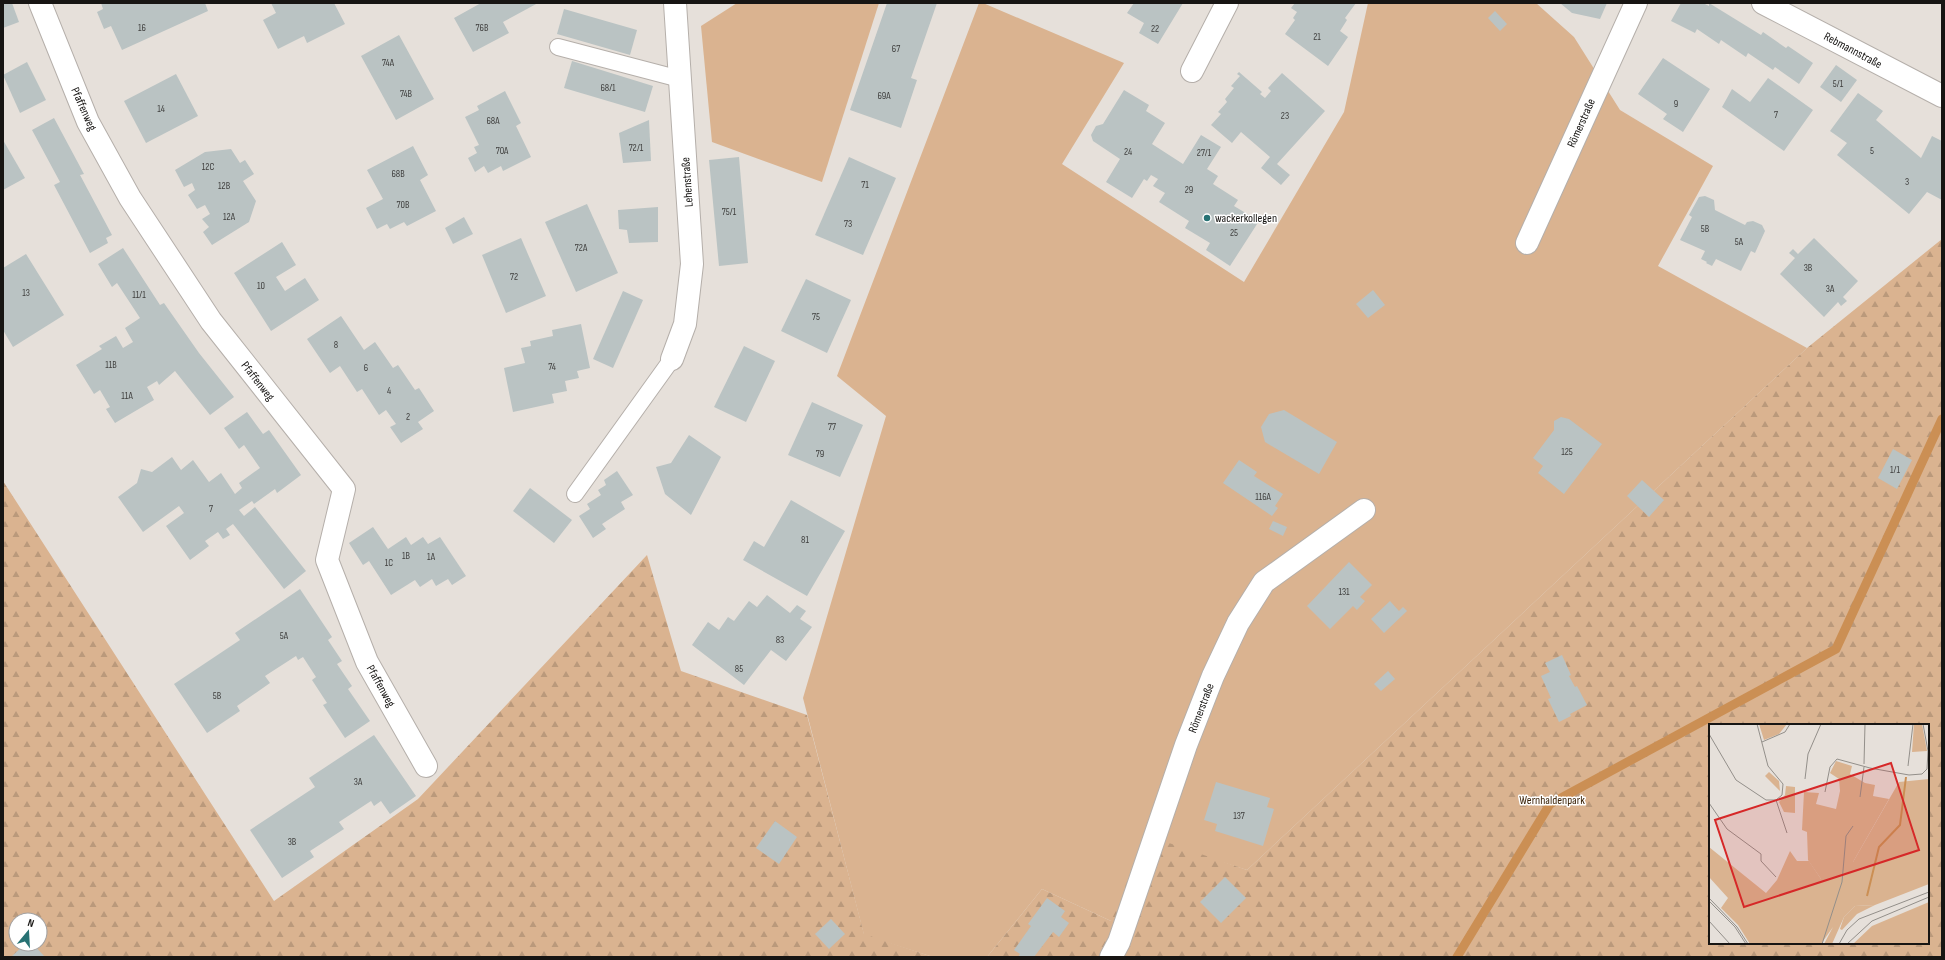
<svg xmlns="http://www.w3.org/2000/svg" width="1945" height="960" font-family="'Sofia Sans Condensed',sans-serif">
<defs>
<pattern id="forest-firs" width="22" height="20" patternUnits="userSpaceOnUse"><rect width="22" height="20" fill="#dab390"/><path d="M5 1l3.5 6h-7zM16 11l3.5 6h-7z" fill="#ba997b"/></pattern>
</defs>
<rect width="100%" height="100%" fill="#e6e0da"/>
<!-- green -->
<g fill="#dab390">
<path d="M737,3H879L822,182L712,142L701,26Z"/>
<path d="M979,3H983L1124,63L1062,164L1244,282L1344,112L1368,3H1536L1574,37L1620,110L1713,166L1658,266L1807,348L1247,870L1222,862L1111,921L1042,889L987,957H933L864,935L803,698L886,416L837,376Z"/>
</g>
<!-- forest -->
<g fill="url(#forest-firs)" fill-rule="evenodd">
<path d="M1942,239V957H987L1042,889L1111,921L1146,835L1247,870L1807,348ZM1710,725H1928V943H1710Z"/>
<path d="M3,481L274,901L418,799L647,555L681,671L807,715L864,934L933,957H3ZM16,920H40V944H16Z"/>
</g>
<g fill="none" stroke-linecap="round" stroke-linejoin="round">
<!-- stream -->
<path stroke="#cb8f54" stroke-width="9" d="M1457,957L1550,804L1836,649L1942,419"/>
</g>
<!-- building -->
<g fill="#bac3c3">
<path d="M3,3H12L19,22L3,28Z"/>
<path d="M101,3H205L208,11L122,50L111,26L104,29L97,12L103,9Z"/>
<path d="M271,3H334L345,24L307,43L304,36L278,49L263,20L276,13Z"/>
<path d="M481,3H538L503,22L509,33L473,52L454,18Z"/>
<path d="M887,3H937L911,78L917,80L901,128L850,110Z"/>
<path d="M1134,3H1183L1158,44L1139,33L1144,23L1127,13Z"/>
<path d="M1295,3H1356L1345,18L1347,20L1340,31L1348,37L1328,66L1285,34L1295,20L1293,18L1297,12L1291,8Z"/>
<path d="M1560,3H1607L1600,19L1572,13Z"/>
<path d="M1681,3H1703L1709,6V3L1761,35L1763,32L1786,48L1788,46L1813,63L1799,84L1775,67L1773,70L1748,53L1746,57L1721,40L1719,44L1697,29L1695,33L1671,21Z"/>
<path d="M564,9L637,30L630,55L557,34Z"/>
<path d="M1495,11L1507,24L1500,31L1488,18Z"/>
<path d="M399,35L434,99L396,120L361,56Z"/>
<path d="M1663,58L1710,89L1683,132L1663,119L1667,114L1638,94Z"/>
<path d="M572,61L653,86L645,112L564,88Z"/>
<path d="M27,62L46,100L20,113L3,75Z"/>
<path d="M1836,65L1857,80L1841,102L1820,87Z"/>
<path d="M1239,72L1262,92L1260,94L1265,98L1271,91L1268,88L1282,73L1325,111L1277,164L1290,175L1281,185L1261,168L1270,157L1241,132L1232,143L1211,125L1221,114L1218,112L1227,102L1225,99L1234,88L1231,86L1240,76L1237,74Z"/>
<path d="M176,74L198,116L146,143L124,101Z"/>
<path d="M1768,78L1813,110L1784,151L1722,107L1732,89L1750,102Z"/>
<path d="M1124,90L1149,105L1146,111L1165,123L1152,144L1183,164L1201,135L1221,147L1207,169L1218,176L1213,184L1238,200L1234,206L1259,221L1230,266L1206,250L1210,243L1185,228L1189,221L1159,202L1165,193L1153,186L1158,179L1151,175L1147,181L1144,179L1132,198L1106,182L1120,159L1093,141L1091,135L1096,126L1103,124Z"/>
<path d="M505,91L521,123L516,126L531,157L503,171L501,166L488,173L484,166L475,172L468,158L477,153L474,147L479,145L465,117L479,110L477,106Z"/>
<path d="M1858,93L1883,111L1876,120L1921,158L1932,136L1942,141V200L1927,192L1909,214L1837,155L1847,143L1830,131Z"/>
<path d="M54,118L84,174L80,175L112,235L106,238L108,243L90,253L54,185L60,182L32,130Z"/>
<path d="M649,120L651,161L623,163L619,133Z"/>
<path d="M3,140L25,178L3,190Z"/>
<path d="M413,146L428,175L420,180L436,211L407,226L404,222L390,229L387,224L377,229L366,208L383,199L367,170Z"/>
<path d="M231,149L240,163L245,160L254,174L243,181L256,201L249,222L212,245L203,232L209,227L202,219L210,214L205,205L197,209L188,195L195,190L192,183L184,187L175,170L205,152Z"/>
<path d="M739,157L748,263L719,266L709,160Z"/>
<path d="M849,157L896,178L863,255L815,235Z"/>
<path d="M1705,196L1714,200L1715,210L1745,225L1747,222L1753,221L1762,225L1765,231L1755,253L1751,251L1741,271L1716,259L1712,266L1706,263L1707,262L1701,259L1705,251L1680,240L1692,217L1689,215L1699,197Z"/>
<path d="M587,204L618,273L576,292L545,222Z"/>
<path d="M658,207V242L629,243L627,230L619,229L618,210Z"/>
<path d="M464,217L473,234L453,244L445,228Z"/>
<path d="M521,238L546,296L506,313L482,255Z"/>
<path d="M1814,238L1858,281L1843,297L1847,301L1841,306L1838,302L1824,317L1780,274L1795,258L1789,253L1793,249L1798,254Z"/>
<path d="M282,242L296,265L276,277L285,291L305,278L319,300L271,331L234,273Z"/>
<path d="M123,248L160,305L164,303L199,353L234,397L210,415L175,371L159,385L157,381L147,387L154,400L115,423L106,409L110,407L100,390L94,394L76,365L102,349L99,346L116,336L123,348L133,342L125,328L140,318L117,283L112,287L98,264Z"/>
<path d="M26,254L64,315L13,347L3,330V268Z"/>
<path d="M806,279L851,300L827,353L781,331Z"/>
<path d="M1373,290L1385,305L1368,318L1356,304Z"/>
<path d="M623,291L643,300L613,368L593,359Z"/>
<path d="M341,316L364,350L375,342L393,368L398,365L415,390L419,388L434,411L418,422L423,429L401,443L390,427L396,424L386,410L379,415L362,389L357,392L340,366L330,373L307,339Z"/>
<path d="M581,324L590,368L577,371L579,378L565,381L567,391L552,394L554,403L513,412L504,368L525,363L521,348L531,346L530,341L553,336L552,330Z"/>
<path d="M744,346L775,361L746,422L714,407Z"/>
<path d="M812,402L863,425L840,477L788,455Z"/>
<path d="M1284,410L1337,442L1319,474L1265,442L1261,427L1269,414Z"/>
<path d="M247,412L263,434L269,430L301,475L277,493L275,489L254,504L252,501L239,510L244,516L255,507L306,571L284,589L233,524L226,529L230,535L223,539L218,532L205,541L209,546L190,560L166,526L184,513L179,506L143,532L118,497L137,483L141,469L152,472L172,457L181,470L193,460L209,482L221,473L235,494L242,488L239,483L260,468L244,445L239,449L224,428Z"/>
<path d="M1561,417L1569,419L1602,444L1564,494L1538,473L1543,466L1533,458L1554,430V421Z"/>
<path d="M689,435L721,457L691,515L665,494L656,467L671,463Z"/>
<path d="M1893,449L1912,460L1897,489L1878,478Z"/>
<path d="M1239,460L1257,472L1254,476L1283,494L1275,506L1278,508L1272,516L1223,483Z"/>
<path d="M617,471L633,495L621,502L625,509L602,524L606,529L593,538L579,516L590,509L587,504L601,495L598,490L606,485L604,480Z"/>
<path d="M1642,480L1664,500L1649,517L1627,496Z"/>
<path d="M530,488L572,520L554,543L513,511Z"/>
<path d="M791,500L845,531L807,596L743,560L754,541L764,547Z"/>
<path d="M1273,521L1287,527L1283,536L1269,529Z"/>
<path d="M373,527L388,549L406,537L411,545L423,537L428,544L440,537L466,576L452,585L448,579L436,586L432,579L420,587L415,580L391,595L369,561L363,565L349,543Z"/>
<path d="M1349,562L1372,585L1360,597L1365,601L1357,610L1353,606L1330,629L1307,606Z"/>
<path d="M300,589L332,637L328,640L342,661L337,664L352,686L348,689L370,721L345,738L323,705L327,703L312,680L316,677L303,657L298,660L296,656L265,676L270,683L237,706L240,711L207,733L174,684L240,640L235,633Z"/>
<path d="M767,595L790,613L797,605L806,611L800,619L812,627L786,661L771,650L744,685L692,645L708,622L719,630L728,617L734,621L749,601L757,607Z"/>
<path d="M1390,601L1399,611L1403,607L1407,611L1384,633L1371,619Z"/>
<path d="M1562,655L1571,675L1569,676L1575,687L1577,686L1587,705L1570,714L1571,716L1559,722L1548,699L1551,698L1541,676L1550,672L1545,663Z"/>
<path d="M1388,671L1395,679L1381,691L1374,684Z"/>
<path d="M374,735L416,796L390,814L381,801L374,806L371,801L339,822L344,829L310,851L314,857L282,878L250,830L315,787L309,778Z"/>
<path d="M1216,782L1270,798L1267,807L1274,809L1263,846L1215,831L1217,824L1204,820Z"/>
<path d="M775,821L797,837L779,864L756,848Z"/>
<path d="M1225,877L1246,898L1221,923L1200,902Z"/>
<path d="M1047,898L1065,911L1061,917L1069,923L1059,937L1053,932L1034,957H1018L1020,954L1014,950L1031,926L1028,924Z"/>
<path d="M831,919L845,934L829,949L815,934Z"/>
<path d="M25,944H33L45,957H11Z"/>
</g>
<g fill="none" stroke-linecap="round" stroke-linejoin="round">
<!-- service casing -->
<g stroke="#b5afaa" stroke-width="18">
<g id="service">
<path d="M558,47L680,79"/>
<path d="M575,494L672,359"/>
</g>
</g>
<!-- minor casing -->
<g stroke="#b5afaa" stroke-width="24">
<g id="minor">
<path d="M40,3L88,122L130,198L211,321L344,489L327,560L367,662L426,766"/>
<path d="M1763,3L1942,96"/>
<path d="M1192,71L1227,3"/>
<path d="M1527,243L1636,3"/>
<path d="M672,359L685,324L692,264L675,3"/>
<path d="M1111,957L1119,942L1186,745L1213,676L1238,623L1264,582L1364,510"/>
</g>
</g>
<!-- service -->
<use href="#service" stroke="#fff" stroke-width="16"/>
<!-- minor -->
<use href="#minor" stroke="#fff" stroke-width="22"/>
</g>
<!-- markers -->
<circle fill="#277274" stroke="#fff" stroke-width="1.5" cx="1207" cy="218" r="4"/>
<g text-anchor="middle" stroke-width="3" stroke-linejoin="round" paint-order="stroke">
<!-- number labels -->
<g font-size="10" fill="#40403f">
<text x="142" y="31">16</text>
<text x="482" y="31">76B</text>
<text x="1155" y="32">22</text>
<text x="1317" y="40">21</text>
<text x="896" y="52">67</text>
<text x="388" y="66">74A</text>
<text x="1838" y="87">5/1</text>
<text x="608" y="91">68/1</text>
<text x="406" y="97">74B</text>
<text x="884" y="99">69A</text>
<text x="1676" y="107">9</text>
<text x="161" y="112">14</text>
<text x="1776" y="118">7</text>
<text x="1285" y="119">23</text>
<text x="493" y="124">68A</text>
<text x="636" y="151">72/1</text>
<text x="502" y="154">70A</text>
<text x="1872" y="154">5</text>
<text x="1128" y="155">24</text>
<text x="1204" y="156">27/1</text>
<text x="208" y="170">12C</text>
<text x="398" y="177">68B</text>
<text x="1907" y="185">3</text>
<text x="865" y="188">71</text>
<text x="224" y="189">12B</text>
<text x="1189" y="193">29</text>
<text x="403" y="208">70B</text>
<text x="729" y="215">75/1</text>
<text x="229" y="220">12A</text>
<text x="848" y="227">73</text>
<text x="1705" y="232">5B</text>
<text x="1234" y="236">25</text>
<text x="1739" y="245">5A</text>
<text x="581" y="251">72A</text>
<text x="1808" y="271">3B</text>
<text x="514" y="280">72</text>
<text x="261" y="289">10</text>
<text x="1830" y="292">3A</text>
<text x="26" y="296">13</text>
<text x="139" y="298">11/1</text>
<text x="816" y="320">75</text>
<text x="336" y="348">8</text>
<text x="111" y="368">11B</text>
<text x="552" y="370">74</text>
<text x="366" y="371">6</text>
<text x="389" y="394">4</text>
<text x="127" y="399">11A</text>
<text x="408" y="420">2</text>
<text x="832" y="430">77</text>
<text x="1567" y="455">125</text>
<text x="820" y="457">79</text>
<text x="1895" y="473">1/1</text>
<text x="1263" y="500">116A</text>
<text x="211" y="512">7</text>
<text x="805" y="543">81</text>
<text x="406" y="559">1B</text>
<text x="431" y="560">1A</text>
<text x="389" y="566">1C</text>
<text x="1344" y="595">131</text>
<text x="284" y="639">5A</text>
<text x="780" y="643">83</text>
<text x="739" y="672">85</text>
<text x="217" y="699">5B</text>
<text x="358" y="785">3A</text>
<text x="1239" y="819">137</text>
<text x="292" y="845">3B</text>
</g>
<!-- street labels -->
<g font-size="12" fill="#171513" stroke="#fff">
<text transform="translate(1853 50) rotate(28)" y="4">Rebmannstraße</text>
<text transform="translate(84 109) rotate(66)" y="4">Pfaffenweg</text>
<text transform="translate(1581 123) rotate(-66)" y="4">Römerstraße</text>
<text transform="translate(687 182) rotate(-94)" y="4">Lehenstraße</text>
<text transform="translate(258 381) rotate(52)" y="4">Pfaffenweg</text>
<text transform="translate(381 686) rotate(61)" y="4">Pfaffenweg</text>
<text transform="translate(1201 708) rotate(-69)" y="4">Römerstraße</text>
</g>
<!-- poi labels -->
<g font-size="12" fill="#171513" stroke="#fff" text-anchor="start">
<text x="1215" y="222">wackerkollegen</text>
</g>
<!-- park labels -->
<g font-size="12" fill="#3b2308" stroke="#fff">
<text x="1552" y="804">Wernhaldenpark</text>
</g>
</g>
<!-- overview -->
<g transform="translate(1709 724)">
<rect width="220" height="220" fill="#e6e0da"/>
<path d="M50,0H78L70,10L55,16ZM205,0H213L218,27L203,28ZM127,37L143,42L141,50L156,59L166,61L164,72L180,75L144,138H134V147L123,155H112L99,136L98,108L93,106L95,68L110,69L107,80L127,85L131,67L130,55L121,49ZM60,48L70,57L71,67L56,52ZM77,62L86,63V89L75,88L70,78L76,71ZM166,181L148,190L133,206L131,205L135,193L146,182Z" fill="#dab390"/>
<path d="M220,55V160L166,181L146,182L135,193L123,220H115L124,203L112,220H41L29,201L12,184L19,174L0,153V123L57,169L68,156L81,127L88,137H100L112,155H123L126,146L134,147V138H144L190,58ZM220,178V220H144L163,202Z" fill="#dab390"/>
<path fill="none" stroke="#cb8f54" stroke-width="2" d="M158,172L170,123L191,101L197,53"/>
<path fill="none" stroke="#938f8a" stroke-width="1" d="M48,0L59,42L74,60L73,71L67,76M0,10L27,56L57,76H67M53,18L76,8L81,0M155,40L156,0M199,42L204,0M96,55L99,30L112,0M116,68L121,43L128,35L161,44L200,51L213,50L218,45L219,27L214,0M151,73L155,43M67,76L78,109M0,79L18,105L52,130V137L67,153M0,174L28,203L39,220M0,177L26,203L37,220M0,197L21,220M113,220L133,158L137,112L144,102M130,220L138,206L150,195L220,168M138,220L163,197L220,173"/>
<path fill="#d62828" fill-opacity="0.15" stroke="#d62828" stroke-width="2" d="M182,39L210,126L35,183L6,96Z"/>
<rect width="220" height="220" fill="none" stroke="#171513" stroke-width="2"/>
</g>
<!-- border -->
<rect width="1945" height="960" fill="none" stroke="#171513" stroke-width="8"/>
<!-- north arrow -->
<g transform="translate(28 932) rotate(18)"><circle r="19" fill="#ffffff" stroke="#a2a1a1"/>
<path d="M0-3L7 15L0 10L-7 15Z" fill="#277274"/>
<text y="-6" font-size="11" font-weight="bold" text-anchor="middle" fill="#171513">N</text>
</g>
</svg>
